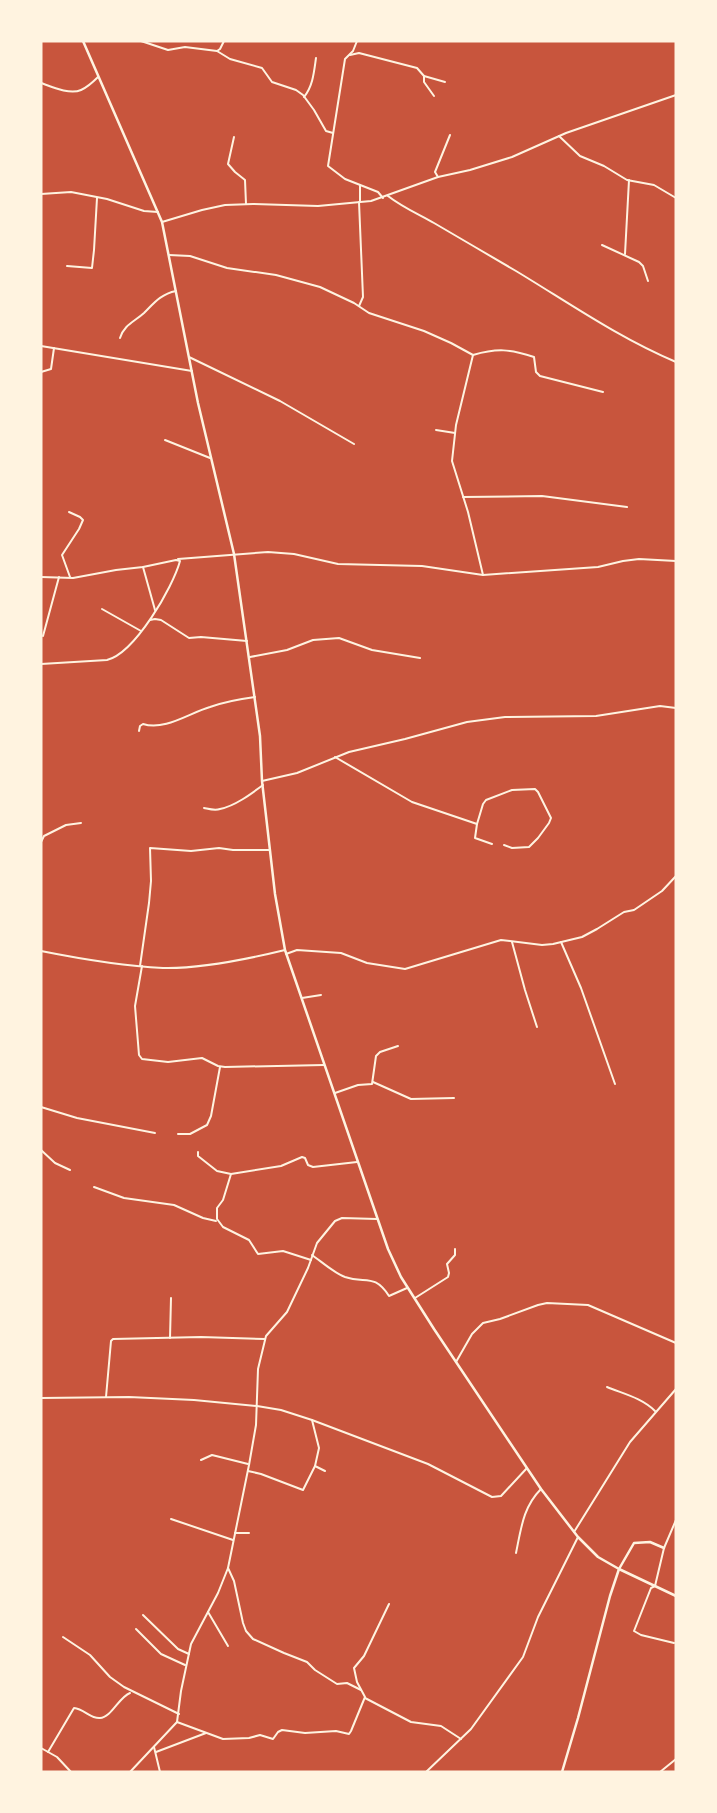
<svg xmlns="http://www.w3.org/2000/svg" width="717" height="1813" font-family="Figtree,sans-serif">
<rect width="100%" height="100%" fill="#c8553d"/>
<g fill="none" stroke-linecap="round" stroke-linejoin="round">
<!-- minor -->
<g stroke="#fff3e0" stroke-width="2">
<path d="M141,41L168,50L185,47L217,51L230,59L262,68L272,82L296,90L303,95L314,110L326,131L333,133"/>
<path d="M357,41L353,51L345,59L328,166L345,179L378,192L383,198"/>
<path d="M217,51L220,49L224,41"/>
<path d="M350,55L359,53L417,68L424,76V82L434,96"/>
<path d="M424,76L445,82"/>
<path d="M41,83C52,87 70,95 81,90C88,87 93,82 98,77"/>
<path d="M304,97C313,86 314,72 316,58"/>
<path d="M559,136L580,156L604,166L627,180L654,185L676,198"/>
<path d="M234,137L228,164L235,172L245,180L246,204"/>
<path d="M438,177L435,172L450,135"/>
<path d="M360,185V202"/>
<path d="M41,194L71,192L107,199L144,211L158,212"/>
<path d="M388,196C402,207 418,214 434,223C461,239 489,255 516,271C569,303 619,338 676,362"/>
<path d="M359,202L363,297L359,306"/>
<path d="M162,222L202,210L225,205L253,204L318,206L371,201L438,177L470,170L512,157L566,133L676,95"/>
<path d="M602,245L639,262L643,266L648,281"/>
<path d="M625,254L629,180"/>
<path d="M169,255L190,256L227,268L276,275L320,287L354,303L369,313L424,331L451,343L473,355C497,348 510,349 534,357L536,372L540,376L603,392"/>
<path d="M67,266L92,268L94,250L97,198"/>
<path d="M120,338C124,325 134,322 144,313C154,303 161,294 176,291"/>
<path d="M41,346L192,371"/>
<path d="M473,355L456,425L452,461L468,512L483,575"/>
<path d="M189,357L280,401L354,444"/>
<path d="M41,372L51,369L54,348"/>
<path d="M436,430L455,433"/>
<path d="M165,440L210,458"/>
<path d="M463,497L542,496L627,507"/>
<path d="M69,512L80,517L83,520L79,529L62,555L70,577"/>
<path d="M178,559L268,552L294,554L338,564L422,566L483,575L598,567L623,561L639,559L676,561"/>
<path d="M143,567L155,610"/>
<path d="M41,577L73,578L116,570L143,567L176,560L180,561C173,587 135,653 107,660L41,664"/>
<path d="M102,609L141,631"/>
<path d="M150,620L155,619L161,620L189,638L201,637L247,641"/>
<path d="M43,636L59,577"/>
<path d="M250,657L287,650L313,640L339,638L372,650L420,658"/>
<path d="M139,731L140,726L143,724C165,731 189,713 210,707C224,702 240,699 255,697"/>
<path d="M335,757L412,802L477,824L475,838L492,844"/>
<path d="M262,781L297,773L349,752L405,739L467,722L505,717L596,716L660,706L676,708"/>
<path d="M204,808C209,809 215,811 220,809C235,806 251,794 263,785"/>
<path d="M477,824L483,804L486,800L512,790L535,789L538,792L551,818L549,823L538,838L529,847L512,848L504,845"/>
<path d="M41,842L44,836L66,825L81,823"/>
<path d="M512,942L525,990L537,1027"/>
<path d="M561,942L581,988L615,1084"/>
<path d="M41,951C81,959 122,966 163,968C202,969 248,959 285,950"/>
<path d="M286,954L297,950L341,953L367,963L405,969L501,940L542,945L553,944L582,937L597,929L624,912L634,910L662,891L676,876"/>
<path d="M140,966L149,903L151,881L150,848L191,851L219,848L233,850H270"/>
<path d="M142,966L135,1006L139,1055L142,1059L168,1062L202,1058L218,1066L225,1067L324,1065"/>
<path d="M302,998L321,995"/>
<path d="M373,1082L411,1099L454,1098"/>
<path d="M335,1093L358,1085L372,1084L376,1056L380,1052L398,1046"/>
<path d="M41,1107L77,1118L155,1133"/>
<path d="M178,1134H190L207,1125L211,1116L220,1067"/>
<path d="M41,1150L55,1163L70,1170"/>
<path d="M198,1152V1156L217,1171L231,1174L281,1166L302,1157L305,1158L308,1165L313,1167L357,1162"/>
<path d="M231,1174L223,1200L217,1208V1219L223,1227L249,1240L258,1254L283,1251L311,1260"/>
<path d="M94,1187L124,1198L174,1205L203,1218L216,1221"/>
<path d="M312,1255C322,1262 334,1273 345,1277C366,1284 374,1273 389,1296L407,1288"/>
<path d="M415,1298L448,1277L449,1273L447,1264L455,1255V1249"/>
<path d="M170,1338L171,1298"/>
<path d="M456,1362L472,1334L483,1323L500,1319L538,1305L547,1303L588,1305L676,1343"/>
<path d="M607,1387C624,1394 642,1398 655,1411"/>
<path d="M106,1397L111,1341L113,1339L201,1337L265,1339"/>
<path d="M312,1420L319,1448L315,1466L325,1471"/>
<path d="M201,1460L212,1455L248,1464"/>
<path d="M248,1471L261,1474L303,1490L315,1466"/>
<path d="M171,1519L233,1540"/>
<path d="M574,1532L630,1442L676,1389"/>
<path d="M235,1533H249"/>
<path d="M516,1553C521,1529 523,1507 541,1489"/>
<path d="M228,1568L234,1581L243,1623L246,1631L253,1639L284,1653L307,1662L315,1670L337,1684L347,1683L361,1690"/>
<path d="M208,1612L228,1646"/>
<path d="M143,1615L178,1649L189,1654"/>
<path d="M136,1629L161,1654L185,1665"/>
<path d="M63,1637L90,1655L110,1677L124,1687L179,1714"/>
<path d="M674,1643L641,1635L634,1631L651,1588L655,1586L664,1548L676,1520"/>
<path d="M365,1698L411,1722L441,1726L461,1739"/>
<path d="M177,1722L223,1739L249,1738L260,1735L273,1739L278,1732L282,1730L305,1733L336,1731L349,1734L351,1731L365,1697L357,1682L354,1668L364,1656L389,1604"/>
<path d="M154,1747L160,1772"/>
<path d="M41,1748L57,1757L71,1772"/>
<path d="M48,1752L74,1708C84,1709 91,1719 100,1718C111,1718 119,1697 130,1693"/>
<path d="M156,1752L206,1733"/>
<path d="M130,1772L177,1722L181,1691L191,1644L218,1593L228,1568L249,1465L256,1425L258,1369L266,1336L287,1312L308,1268L317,1243L335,1221L342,1218L377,1219"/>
<path d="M426,1772L471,1729L523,1657L538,1617L578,1537"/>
<path d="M660,1772L676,1759"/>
</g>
<!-- tertiary -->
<path stroke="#fff3e0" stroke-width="2" d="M41,1398L129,1397L194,1400L257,1406L281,1410L312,1420L428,1464L492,1497L501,1496L527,1468"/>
<!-- primary -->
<g stroke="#fff3e0" stroke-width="2.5">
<path d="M83,41L162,222L198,403L234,554L260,736L262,781L275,894L285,950L388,1249L401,1277L434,1329L541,1489L578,1537L598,1557L619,1569L676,1596"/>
<path d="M562,1772L578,1718L610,1596L619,1569L634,1543L650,1542L664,1548"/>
</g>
</g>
<!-- border -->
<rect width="717" height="1813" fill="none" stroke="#fff3e0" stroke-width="85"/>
</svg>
